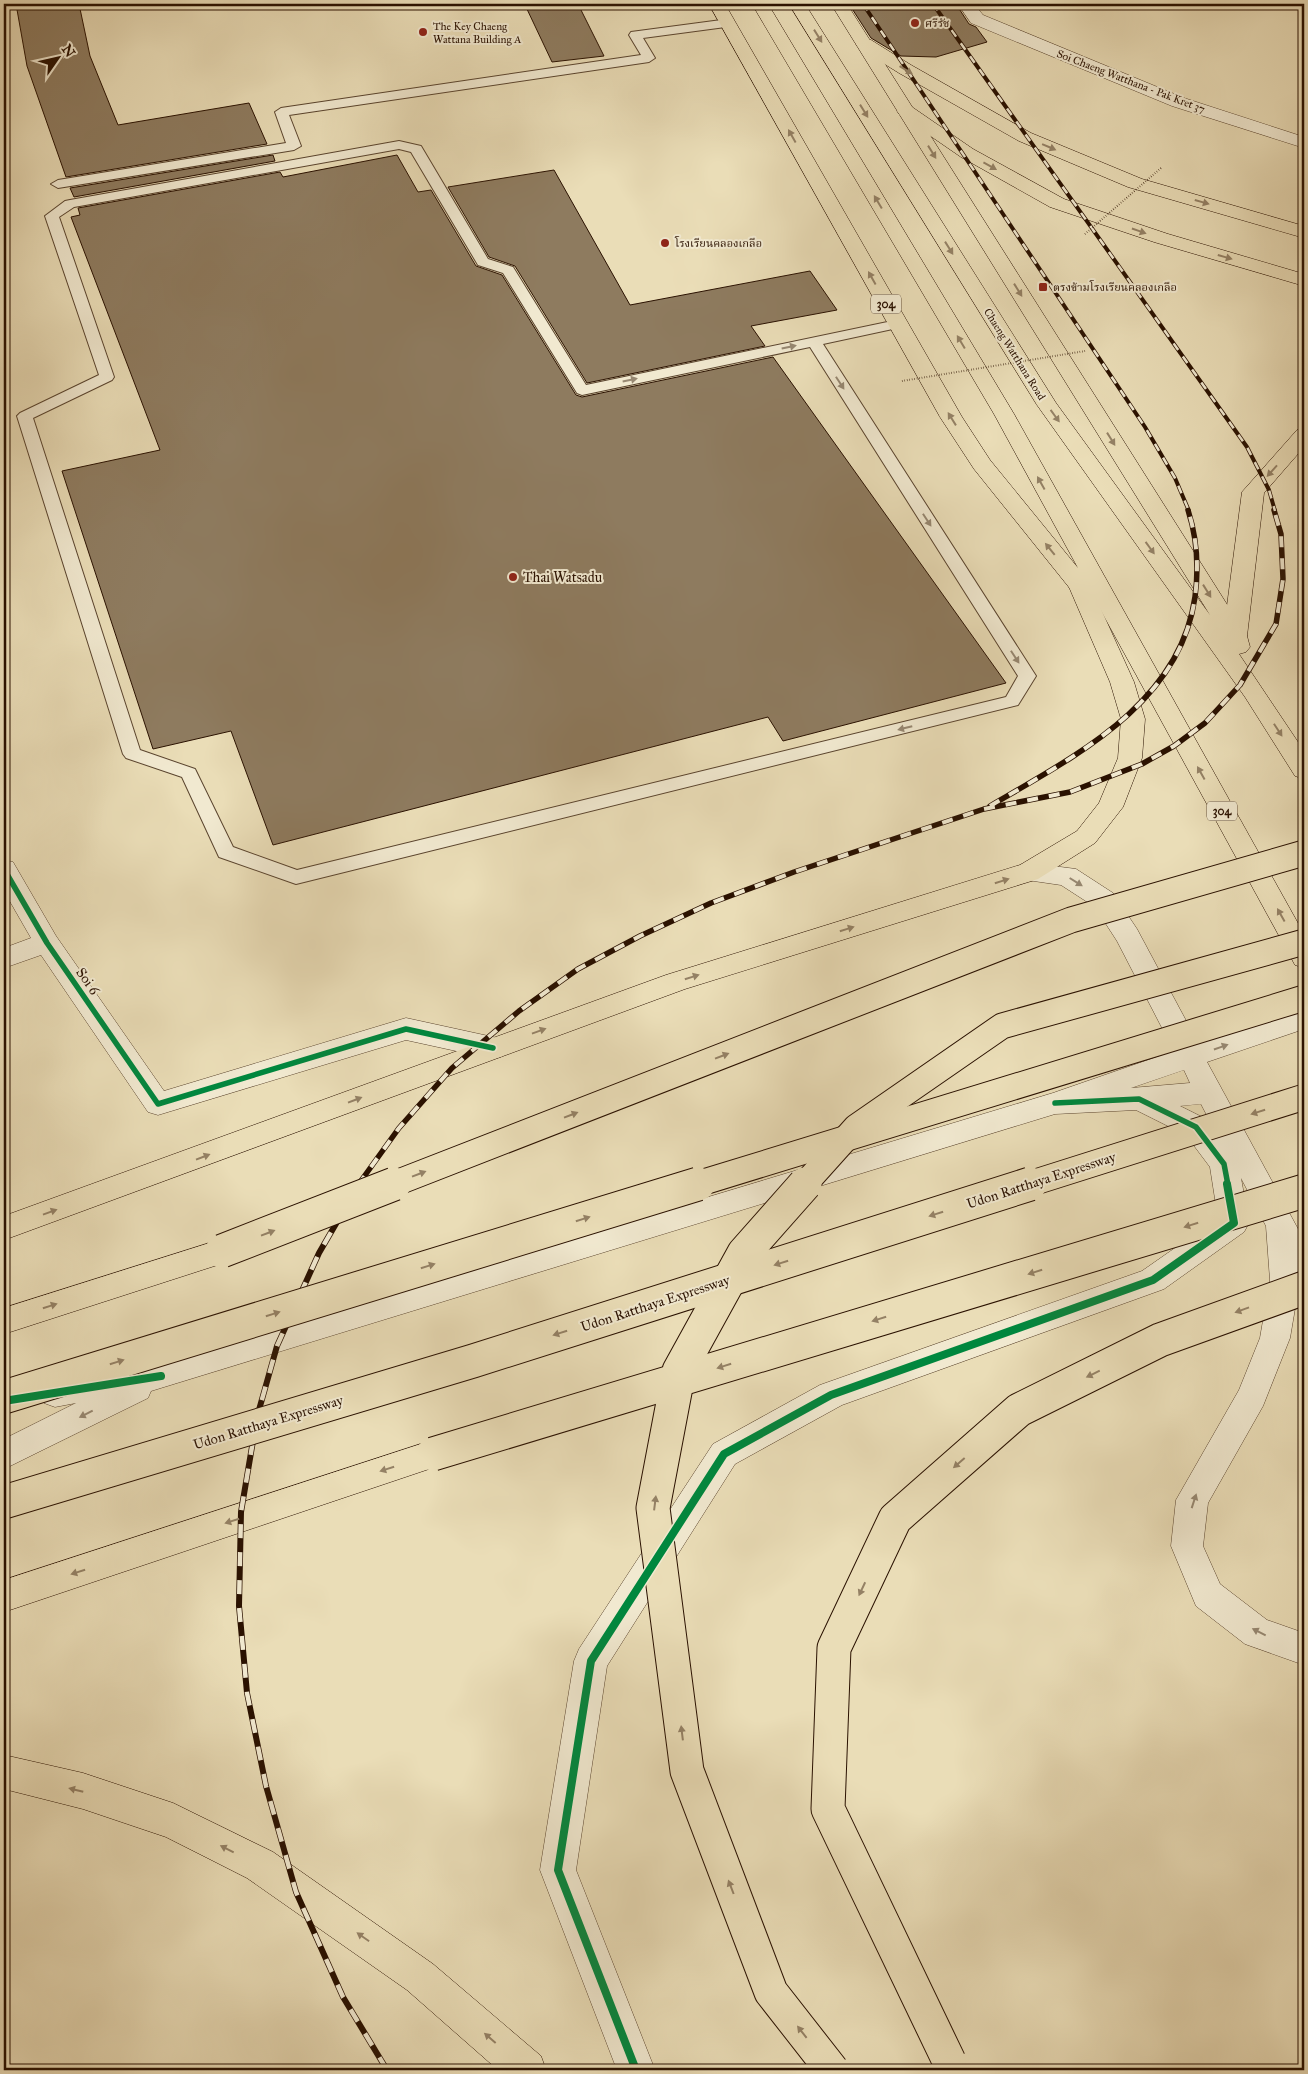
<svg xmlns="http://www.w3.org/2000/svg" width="1308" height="2074" font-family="'IM FELL Great Primer','Noto Serif Thai',serif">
<rect width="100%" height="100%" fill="#eaddb7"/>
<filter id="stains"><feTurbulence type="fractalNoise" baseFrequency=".004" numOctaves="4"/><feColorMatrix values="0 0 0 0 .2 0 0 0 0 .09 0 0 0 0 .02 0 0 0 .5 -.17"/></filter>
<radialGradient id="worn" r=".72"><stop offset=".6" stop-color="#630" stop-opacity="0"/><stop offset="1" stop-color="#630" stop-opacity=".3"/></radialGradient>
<!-- building -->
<g fill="#8e7b5f" stroke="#2a1100">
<path d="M16,4H79L90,56L118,125L249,103L267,144L66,177L27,66Z"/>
<path d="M557,4H578L604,56L552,62L526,7Z"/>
<path d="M849,4H956L969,24L976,27L987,42L936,57L901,56L871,38Z"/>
<path d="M273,155L275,161L74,197L70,188Z"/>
<path d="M397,155L418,192L431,190L476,266L502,275L576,395L582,397L773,357L1006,683L783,741L768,717L273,845L231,731L153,749L62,471L160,450L71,217L80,215L78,208L280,172L283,177Z"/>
<path d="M554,170L630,305L810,271L837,310L751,326L765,346L587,383L515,266L489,257L448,187Z"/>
</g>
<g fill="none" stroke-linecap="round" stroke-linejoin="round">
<!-- lane casing -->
<g stroke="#5a442e" stroke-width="2">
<g id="lane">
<path d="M729,19L735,23L733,26L643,38L655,58L649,62L289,115L301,146L294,150L58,188L51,184L58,180L286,143L275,112L281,108L641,55L629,35L631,32Z"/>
<path d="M399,141L421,146L488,259L513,267L586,385L897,320L902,321L904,324L902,327L823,344L1036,676L1018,705L296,884L219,857L182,777L126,758L123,754L17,416L20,413L99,375L45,216L65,201L70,200ZM399,149L411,152L478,265L503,273L577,393L582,395L810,347L1018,676L1006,697L297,870L233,847L195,769L140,750L33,418L112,380L114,377L59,217L74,207Z"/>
</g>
</g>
<!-- street casing -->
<g stroke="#5a442e" stroke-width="1">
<g id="street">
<path d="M958,4H974L983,15L1184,98L1304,137V148L1172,106L971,23Z"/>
<path d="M4,860L13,862L56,936L164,1091L406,1018L493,1037L503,1040L507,1048L503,1056L493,1059L406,1040L158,1115L148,1112L41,955L4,968V948L31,938L4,891Z"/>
<path d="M1029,863L1076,869L1113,893L1137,929L1198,1043L1304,1008V1029L1207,1062L1304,1240V1281L1300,1279L1290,1338L1263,1406L1208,1503L1203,1546L1220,1584L1267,1620L1304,1633V1665L1245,1644L1196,1606L1171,1546L1176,1500L1239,1390L1260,1338L1270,1280L1266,1226L1241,1178L1249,1223L1244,1232L1164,1289L842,1405L735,1464L607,1666L576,1870L655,2070H617L540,1870L574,1661L579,1649L713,1444L820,1385L1142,1271L1218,1218L1210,1167L1186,1135L1136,1110L1055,1114L151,1391L148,1398L4,1469V1439L76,1403L55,1407L44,1403L39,1393L44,1383L55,1379L161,1362L1053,1093L1174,1051L1117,941L1095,907L1061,885L1020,879L1016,872L1020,865ZM1184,1070L1190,1083L1131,1088ZM1201,1104L1216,1133L1206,1119L1180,1106Z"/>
</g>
</g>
<!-- primary casing -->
<g stroke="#2a1100" stroke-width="1">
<g id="primary">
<path d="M709,4H725L962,417L990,460L1078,568L994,414L752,4H768L1014,414L1304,934V968L1295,965L1099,607L1092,608L1084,606L974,469L940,417Z"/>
<path d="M789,4H805L1056,403L1210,615L831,4H847L1247,636L1250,647L1246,652L1239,654L1304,751V779L1295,776L1245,697L1037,405Z"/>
</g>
</g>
<!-- highway casing -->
<g stroke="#2a1100" stroke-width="1">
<g id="highway">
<path d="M865,39L871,40L911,65L1031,133L1142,179L1304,226V238L1128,187L1019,141L899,73L859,48L856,44L859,40Z"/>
<path d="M906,106L912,107L973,149L1064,199L1168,234L1304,274V286L1154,242L1050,207L961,157L900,115L897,111L900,107Z"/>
<path d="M1304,428V447L1264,493L1247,636L1243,641L1235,644L1227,641L1223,636L1242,492L1297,430Z"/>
<path d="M1080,580L1088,582L1091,587L1134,682L1145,719L1142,758L1123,807L1095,843L1038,879L685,989L4,1240V1216L666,975L1020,865L1077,831L1099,803L1118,758L1121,719L1110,682L1069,587L1072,582Z"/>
<path d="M222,1239L233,1242L237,1251L233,1260L4,1334V1308Z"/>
<path d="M433,1440L444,1444L449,1454L444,1464L4,1612V1580Z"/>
<path d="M4,1755L83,1773L173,1803L273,1852L433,1964L541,2056L546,2070H498L407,1990L247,1878L166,1837L83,1809L4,1789Z"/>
</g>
</g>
<!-- lane -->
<use href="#lane" fill="#f1e9d0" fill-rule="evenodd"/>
<!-- street -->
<use href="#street" fill="#f1e9d0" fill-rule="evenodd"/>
<!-- primary -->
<use href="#primary" fill="#eaddb7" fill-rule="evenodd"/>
<!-- highway -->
<use href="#highway" fill="#eaddb7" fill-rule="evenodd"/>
<!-- rail-far2 casing -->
<g stroke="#2a1100" stroke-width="4">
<g id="rail-far2">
<path d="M863,4L1145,427L1175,478L1189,511"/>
<path d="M933,4L1247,447L1269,490L1275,511"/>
</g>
</g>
<!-- rail-far1 casing -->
<g stroke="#2a1100" stroke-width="5.5">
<g id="rail-far1">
<path d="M990,806C1075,756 1180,704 1195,597C1199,567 1197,538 1188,510"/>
<path d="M358,1185L399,1128L452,1068L519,1011L578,969L640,936L711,903L794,872L984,809L1070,792L1142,764L1174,746L1205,723L1240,685L1276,624L1283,579L1281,534L1274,510"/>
</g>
</g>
<!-- rail casing -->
<g stroke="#2a1100" stroke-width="6">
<path id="rail" d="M359,1184L319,1253L277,1346L257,1417L241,1512L239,1606L247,1693L266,1786L296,1892L343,1997L387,2070"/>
</g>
<!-- rail-far2 -->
<use href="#rail-far2" stroke="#f1e9d0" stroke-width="2.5" stroke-dasharray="8" stroke-linecap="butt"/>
<!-- rail-far1 -->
<use href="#rail-far1" stroke="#f1e9d0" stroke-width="4" stroke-dasharray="11" stroke-linecap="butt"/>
<!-- rail -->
<use href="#rail" stroke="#f1e9d0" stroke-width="4.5" stroke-dasharray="14" stroke-linecap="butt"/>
<!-- highway-bridge-far1 casing -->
<g stroke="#2a1100" stroke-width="27" stroke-linecap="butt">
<g id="highway-bridge-far1">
<path d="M391,1185L1071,920L1304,853"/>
<path d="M694,1185L1304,998"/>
<path d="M804,1185L856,1127L1002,1026L1304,942"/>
<path d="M1026,1185L1304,1097"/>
</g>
</g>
<!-- highway-bridge casing -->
<g stroke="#2a1100" stroke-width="35" stroke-linecap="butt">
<g id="highway-bridge">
<path d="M805,1184L744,1253L679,1371L653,1508L687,1771L771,1992L832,2070"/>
<path d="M222,1251L394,1184"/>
<path d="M4,1397L698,1184"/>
<path d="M433,1454L1304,1191"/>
<path d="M4,1502L473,1361L1030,1184"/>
<path d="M949,2061L828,1809L834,1648L895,1519L1019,1410L1160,1340L1304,1288"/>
</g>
</g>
<!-- path-bridge -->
<g stroke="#2a1100" stroke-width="2" stroke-dasharray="0.5 2" stroke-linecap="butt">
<path d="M1085,234L1161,168"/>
<path d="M902,381L1085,351"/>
</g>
<!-- highway-bridge-far1 -->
<use href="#highway-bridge-far1" stroke="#eaddb7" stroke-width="25"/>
<!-- highway-bridge -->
<use href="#highway-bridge" stroke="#eaddb7" stroke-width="33"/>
<!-- cycleway-far1 casing -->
<g stroke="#f1e9d0" stroke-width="9">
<g id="cycleway-far1">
<path d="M4,869L47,943L158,1104L406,1029L493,1048"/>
<path d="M1055,1103L1139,1099L1196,1127L1224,1164L1228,1185"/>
</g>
</g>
<!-- cycleway casing -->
<g stroke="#f1e9d0" stroke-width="11">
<g id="cycleway">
<path d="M4,1401L161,1376"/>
<path d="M636,2070L558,1870L591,1661L724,1454L831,1395L1153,1280L1234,1223L1227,1184"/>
</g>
</g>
<!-- cycleway-far1 -->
<use href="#cycleway-far1" stroke="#00873e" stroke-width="5.5"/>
<!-- cycleway -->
<use href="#cycleway" stroke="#00873e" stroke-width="8"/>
</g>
<!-- one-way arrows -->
<defs><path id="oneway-solid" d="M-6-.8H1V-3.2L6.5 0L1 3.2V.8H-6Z" transform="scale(1.25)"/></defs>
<g fill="#948165">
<use href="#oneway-solid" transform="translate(818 36) rotate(58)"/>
<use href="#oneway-solid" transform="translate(906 70) rotate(31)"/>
<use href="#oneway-solid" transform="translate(864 111) rotate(58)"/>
<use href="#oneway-solid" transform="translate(792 136) rotate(-119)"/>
<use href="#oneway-solid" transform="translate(1049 147) rotate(23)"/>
<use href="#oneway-solid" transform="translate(932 152) rotate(58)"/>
<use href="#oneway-solid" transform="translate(990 166) rotate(29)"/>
<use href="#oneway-solid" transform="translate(878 202) rotate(-121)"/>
<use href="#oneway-solid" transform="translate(1202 202) rotate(16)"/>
<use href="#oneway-solid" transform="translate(1139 231) rotate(19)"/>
<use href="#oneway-solid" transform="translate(949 248) rotate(58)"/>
<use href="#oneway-solid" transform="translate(1225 257) rotate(16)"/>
<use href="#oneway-solid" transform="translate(872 278) rotate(-119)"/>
<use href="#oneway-solid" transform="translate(1018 290) rotate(58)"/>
<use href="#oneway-solid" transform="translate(961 342) rotate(-121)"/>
<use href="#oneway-solid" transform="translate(1055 416) rotate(54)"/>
<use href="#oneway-solid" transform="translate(952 419) rotate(-122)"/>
<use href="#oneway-solid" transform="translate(1111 439) rotate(58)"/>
<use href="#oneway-solid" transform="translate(1272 471) rotate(132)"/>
<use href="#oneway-solid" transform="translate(1041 483) rotate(-119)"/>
<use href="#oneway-solid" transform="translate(1150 548) rotate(54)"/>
<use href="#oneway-solid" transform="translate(1050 549) rotate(-129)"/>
<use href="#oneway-solid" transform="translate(1207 591) rotate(58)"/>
<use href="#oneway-solid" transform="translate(1278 730) rotate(57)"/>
<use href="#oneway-solid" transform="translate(1201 773) rotate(-119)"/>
<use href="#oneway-solid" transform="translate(1002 881) rotate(-17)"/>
<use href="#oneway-solid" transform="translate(1281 915) rotate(-119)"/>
<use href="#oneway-solid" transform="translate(847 929) rotate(-17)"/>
<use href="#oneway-solid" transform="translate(692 977) rotate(-17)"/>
<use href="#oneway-solid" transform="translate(539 1031) rotate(-20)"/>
<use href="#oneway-solid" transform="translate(722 1056) rotate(-21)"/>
<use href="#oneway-solid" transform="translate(355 1100) rotate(-21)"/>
<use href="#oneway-solid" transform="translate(1258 1112) rotate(162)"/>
<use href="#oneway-solid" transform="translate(571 1115) rotate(-21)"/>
<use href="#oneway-solid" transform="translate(203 1157) rotate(-21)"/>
<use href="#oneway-solid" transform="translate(419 1174) rotate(-21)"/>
<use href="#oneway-solid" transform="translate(50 1212) rotate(-20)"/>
<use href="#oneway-solid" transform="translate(936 1214) rotate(162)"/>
<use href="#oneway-solid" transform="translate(583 1219) rotate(-17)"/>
<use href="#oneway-solid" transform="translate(1191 1225) rotate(163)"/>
<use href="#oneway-solid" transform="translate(268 1233) rotate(-21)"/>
<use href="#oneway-solid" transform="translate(781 1263) rotate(162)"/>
<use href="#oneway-solid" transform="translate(428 1266) rotate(-17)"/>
<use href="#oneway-solid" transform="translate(1035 1272) rotate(163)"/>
<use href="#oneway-solid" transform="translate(50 1306) rotate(-18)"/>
<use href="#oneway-solid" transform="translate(1242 1310) rotate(160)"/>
<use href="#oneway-solid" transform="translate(273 1314) rotate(-17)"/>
<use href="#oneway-solid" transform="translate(879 1319) rotate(163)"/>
<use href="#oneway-solid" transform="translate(560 1333) rotate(162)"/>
<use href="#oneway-solid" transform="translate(117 1362) rotate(-17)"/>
<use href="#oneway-solid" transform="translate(724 1366) rotate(163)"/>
<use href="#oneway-solid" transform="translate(1093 1374) rotate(154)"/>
<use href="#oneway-solid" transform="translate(959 1463) rotate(139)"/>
<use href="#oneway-solid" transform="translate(387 1469) rotate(162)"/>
<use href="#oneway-solid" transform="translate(655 1503) rotate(-83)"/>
<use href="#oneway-solid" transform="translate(232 1521) rotate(162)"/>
<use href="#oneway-solid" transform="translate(78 1572) rotate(162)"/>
<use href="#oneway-solid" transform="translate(862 1589) rotate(115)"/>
<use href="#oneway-solid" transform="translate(682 1733) rotate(-97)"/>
<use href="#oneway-solid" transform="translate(76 1790) rotate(-166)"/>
<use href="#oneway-solid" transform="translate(227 1849) rotate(-153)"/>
<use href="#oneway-solid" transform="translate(731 1887) rotate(-111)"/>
<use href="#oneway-solid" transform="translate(363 1937) rotate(-145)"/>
<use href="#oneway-solid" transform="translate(802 2032) rotate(-128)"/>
<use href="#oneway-solid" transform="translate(490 2038) rotate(-139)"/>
</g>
<g fill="#978872">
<use href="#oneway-solid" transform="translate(789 347) rotate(-12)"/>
<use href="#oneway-solid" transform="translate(630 380) rotate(-12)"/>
<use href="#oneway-solid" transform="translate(840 383) rotate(57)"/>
<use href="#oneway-solid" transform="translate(927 520) rotate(57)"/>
<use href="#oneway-solid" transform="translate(1015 657) rotate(57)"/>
<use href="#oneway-solid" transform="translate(905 728) rotate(166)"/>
<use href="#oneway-solid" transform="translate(1076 882) rotate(32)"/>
<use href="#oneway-solid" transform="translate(1221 1047) rotate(-19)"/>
<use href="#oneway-solid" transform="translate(86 1414) rotate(153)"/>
<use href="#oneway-solid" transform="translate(1194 1501) rotate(-72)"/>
<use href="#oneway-solid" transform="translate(1259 1632) rotate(-153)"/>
</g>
<!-- markers -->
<g fill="#8f2418" stroke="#f1e9d0" stroke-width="2">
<circle cx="915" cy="23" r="5"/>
<circle cx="423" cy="32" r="5"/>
<circle cx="665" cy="243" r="5"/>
<rect x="1038" y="282" width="10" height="10" rx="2.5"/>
<circle cx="513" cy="577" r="5"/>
</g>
<g text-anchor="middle" stroke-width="4" stroke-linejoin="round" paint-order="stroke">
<!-- far-poi labels -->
<g font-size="11" fill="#2a1100" stroke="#f1e9d0" text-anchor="start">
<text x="925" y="27">ศรีรัช</text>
<text x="433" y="30">The Key Chaeng<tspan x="433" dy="13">Wattana Building A</tspan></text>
<text x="675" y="247">โรงเรียนคลองเกลือ</text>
<text x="1053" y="291">ตรงข้ามโรงเรียนคลองเกลือ</text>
</g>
<!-- far-street labels -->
<g font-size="11" fill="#2a1100" stroke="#f1e9d0">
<text transform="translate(1131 81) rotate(21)" y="4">Soi Chaeng Watthana - Pak Kret 37</text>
<text transform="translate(1015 354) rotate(58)" y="4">Chaeng Watthana Road</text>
</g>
<!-- shield labels -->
<g fill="#f1e9d0" stroke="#66523e" stroke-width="1">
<rect x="871" y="294.5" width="30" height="19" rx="4"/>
<rect x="1207" y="801.5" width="30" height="19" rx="4"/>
</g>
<g font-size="12" font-weight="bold" fill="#2a1100">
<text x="886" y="308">304</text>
<text x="1222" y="815">304</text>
</g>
<!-- poi labels -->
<g font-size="14" fill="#2a1100" stroke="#f1e9d0" text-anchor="start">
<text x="523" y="582">Thai Watsadu</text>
</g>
<!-- street labels -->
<g font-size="14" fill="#2a1100" stroke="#f1e9d0">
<text transform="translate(88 981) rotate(55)" y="5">Soi 6</text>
<text transform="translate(1041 1180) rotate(-18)" y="5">Udon Ratthaya Expressway</text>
<text transform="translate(655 1303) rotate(-18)" y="5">Udon Ratthaya Expressway</text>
<text transform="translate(268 1422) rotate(-17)" y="5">Udon Ratthaya Expressway</text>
</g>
</g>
<!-- margin -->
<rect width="1308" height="2074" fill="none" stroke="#eaddb7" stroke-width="20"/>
<rect x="5" y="5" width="1298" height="2064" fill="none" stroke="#2a1100" stroke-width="2.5"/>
<rect x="10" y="10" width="1288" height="2054" fill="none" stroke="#2a1100"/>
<!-- north arrow -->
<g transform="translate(58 58) rotate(56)" stroke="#f1e9d0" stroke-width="4" paint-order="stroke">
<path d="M0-4L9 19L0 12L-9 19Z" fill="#2a1100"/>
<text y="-8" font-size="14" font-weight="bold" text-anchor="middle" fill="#2a1100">N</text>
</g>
<rect width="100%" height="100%" filter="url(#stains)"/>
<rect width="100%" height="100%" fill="url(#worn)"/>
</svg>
